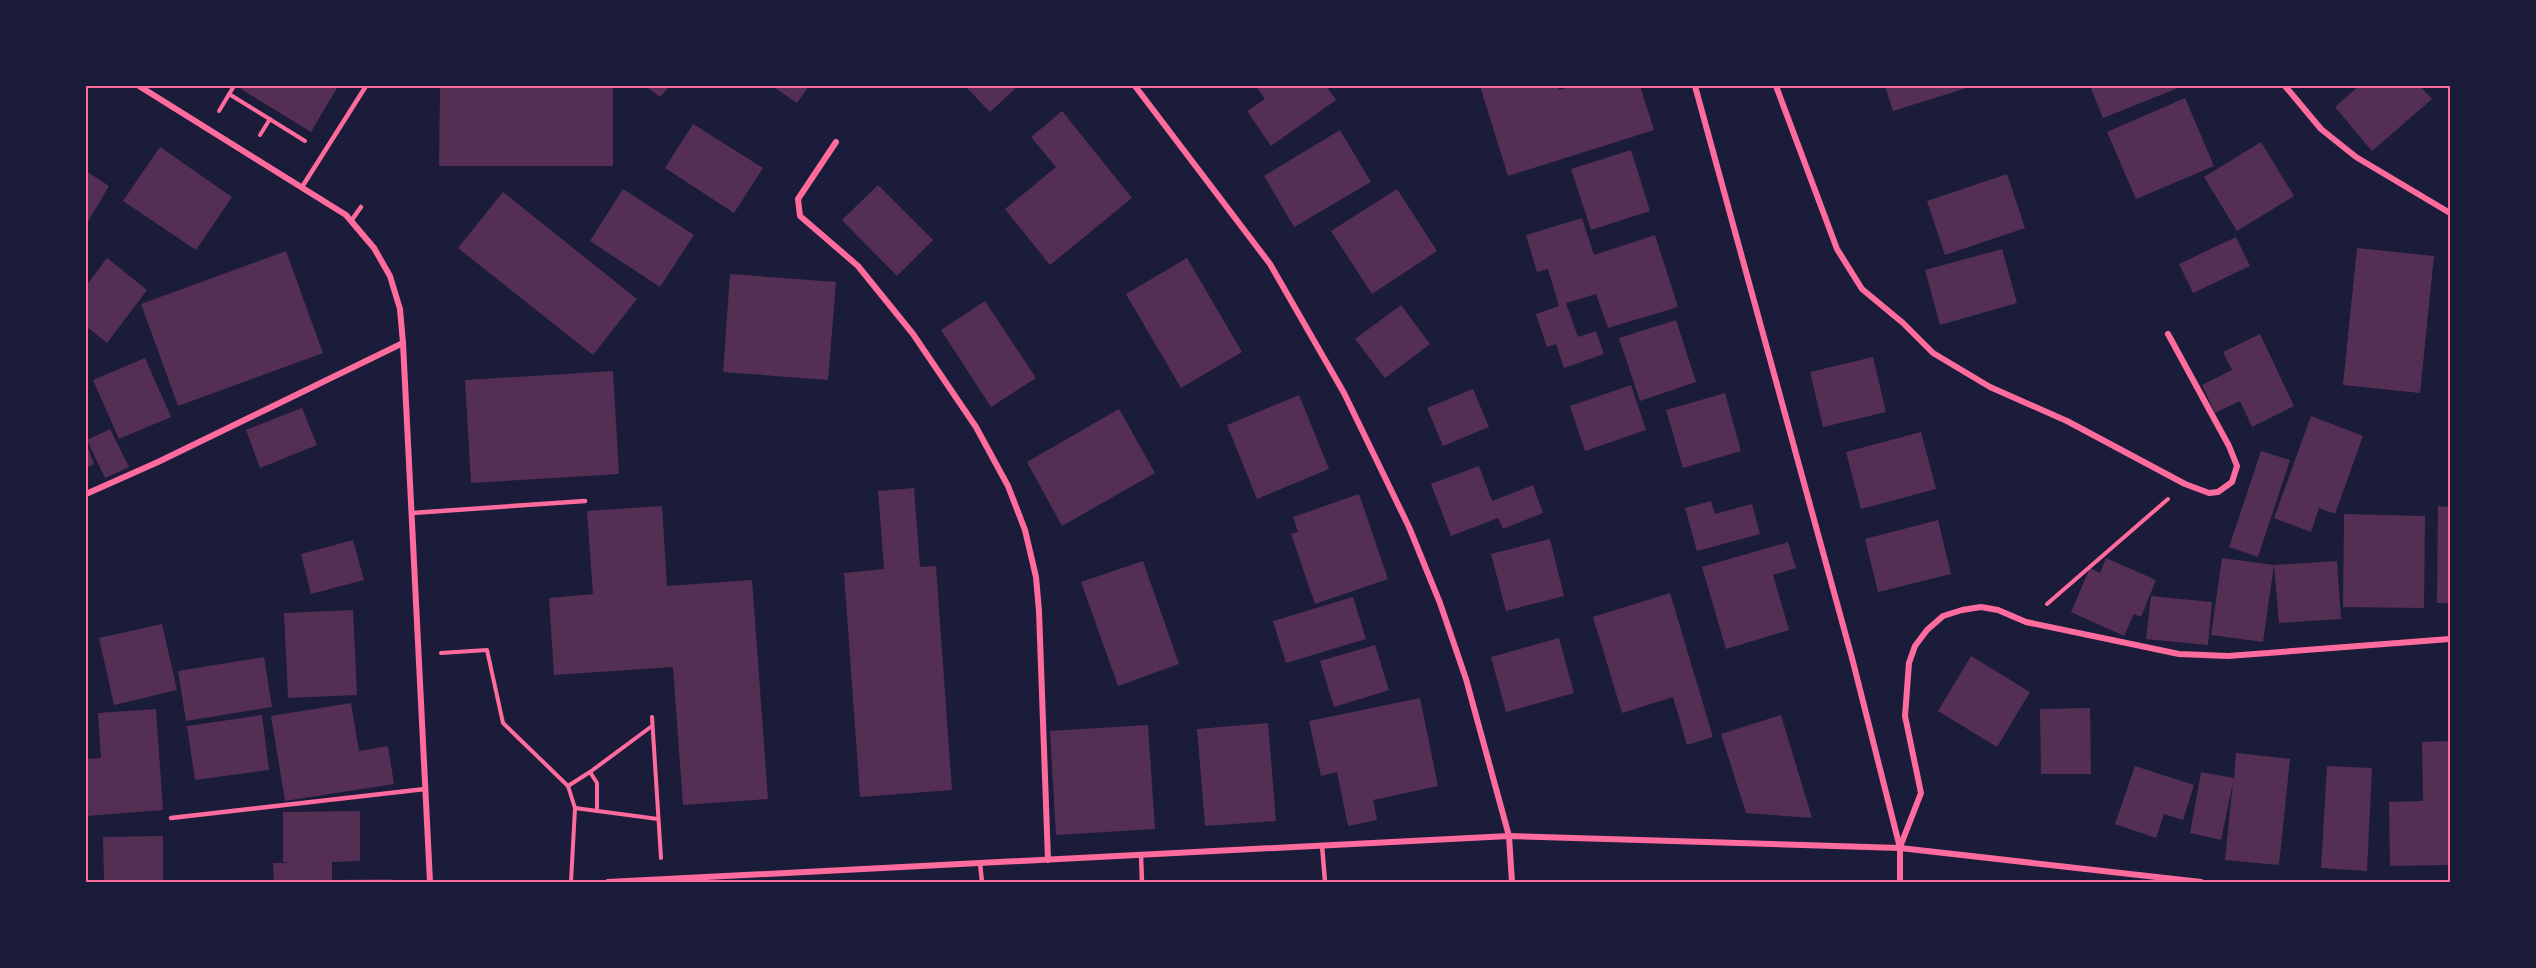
<svg xmlns="http://www.w3.org/2000/svg" width="2536" height="968" font-family="'Times New Roman',serif">
<rect width="100%" height="100%" fill="#1b1b3a"/>
<!-- building -->
<g fill="#542f53">
<path d="M244,86H338L311,132L241,89Z"/>
<path d="M440,86H613V166H439Z"/>
<path d="M645,86H670L660,97Z"/>
<path d="M772,86H809L797,103Z"/>
<path d="M965,86H1018L990,112Z"/>
<path d="M1256,86H1326L1336,100L1271,146L1247,111L1265,99Z"/>
<path d="M1480,86H1558L1559,90L1572,86H1640L1654,130L1508,176Z"/>
<path d="M1885,86H1973L1893,111Z"/>
<path d="M2090,86H2183L2103,118Z"/>
<path d="M2359,86H2420L2432,99L2372,151L2335,107Z"/>
<path d="M2185,98L2214,166L2136,199L2107,132Z"/>
<path d="M1062,111L1132,198L1050,265L1005,209L1056,167L1031,137Z"/>
<path d="M693,124L763,168L734,213L665,168Z"/>
<path d="M1340,130L1371,182L1294,227L1264,176Z"/>
<path d="M2261,142L2294,196L2237,231L2204,177Z"/>
<path d="M160,147L232,197L196,250L123,201Z"/>
<path d="M1631,150L1650,211L1591,230L1571,169Z"/>
<path d="M86,171L109,186L86,225Z"/>
<path d="M2007,174L2025,228L1945,255L1927,201Z"/>
<path d="M878,185L933,240L897,276L842,220Z"/>
<path d="M623,189L694,235L660,287L590,241Z"/>
<path d="M1397,189L1437,251L1372,294L1331,231Z"/>
<path d="M503,192L637,299L593,355L458,248Z"/>
<path d="M1582,218L1594,255L1655,235L1678,307L1608,328L1596,294L1566,303L1578,337L1596,331L1604,354L1564,368L1556,344L1547,347L1536,314L1559,306L1548,269L1537,272L1526,235Z"/>
<path d="M2236,237L2250,266L2193,293L2179,264Z"/>
<path d="M2357,248L2434,256L2420,393L2343,385Z"/>
<path d="M2002,249L2017,303L1940,325L1925,270Z"/>
<path d="M286,251L323,353L178,406L141,304Z"/>
<path d="M107,258L147,290L107,343L86,326V286Z"/>
<path d="M1187,258L1242,352L1181,388L1126,294Z"/>
<path d="M730,274L836,282L828,380L723,372Z"/>
<path d="M985,301L1036,378L991,407L941,330Z"/>
<path d="M1401,305L1430,344L1385,378L1355,339Z"/>
<path d="M1676,320L1696,382L1640,401L1619,338Z"/>
<path d="M2260,334L2294,406L2252,427L2240,401L2215,413L2202,385L2232,370L2223,352Z"/>
<path d="M1873,357L1886,412L1823,427L1810,372Z"/>
<path d="M145,358L171,417L119,439L93,380Z"/>
<path d="M613,371L619,474L471,483L465,380Z"/>
<path d="M1631,385L1646,430L1585,451L1570,406Z"/>
<path d="M1473,389L1489,427L1443,446L1427,408Z"/>
<path d="M1725,393L1741,451L1683,468L1666,410Z"/>
<path d="M1299,395L1329,469L1257,499L1227,425Z"/>
<path d="M302,408L317,445L260,468L246,430Z"/>
<path d="M1119,409L1155,473L1062,526L1027,462Z"/>
<path d="M2311,416L2363,436L2335,514L2319,508L2311,532L2274,518Z"/>
<path d="M110,429L129,467L105,478L87,440Z"/>
<path d="M1921,432L1936,489L1861,509L1846,452Z"/>
<path d="M86,443L94,464L86,468Z"/>
<path d="M2261,451L2290,460L2258,557L2229,547Z"/>
<path d="M1479,466L1492,501L1533,485L1543,513L1503,529L1498,518L1451,536L1431,484Z"/>
<path d="M914,488L920,567L936,566L952,790L860,797L844,573L884,569L878,491Z"/>
<path d="M1359,494L1388,579L1315,604L1291,534L1298,532L1293,517Z"/>
<path d="M1711,501L1715,514L1752,504L1760,534L1697,551L1685,508Z"/>
<path d="M662,506L667,586L752,580L768,799L683,805L673,667L554,675L549,598L593,594L587,511Z"/>
<path d="M2438,506L2450,507V603H2437Z"/>
<path d="M2344,514L2425,516L2424,608L2343,607Z"/>
<path d="M1938,520L1951,574L1878,592L1865,539Z"/>
<path d="M1550,539L1564,596L1506,611L1491,554Z"/>
<path d="M353,540L364,580L311,594L301,554Z"/>
<path d="M1788,542L1796,568L1773,575L1789,630L1726,649L1702,567Z"/>
<path d="M2106,558L2156,580L2141,617L2134,614L2124,636L2071,612L2090,568L2100,573Z"/>
<path d="M2222,558L2274,565L2337,561L2341,619L2279,623L2274,565L2263,642L2211,635Z"/>
<path d="M1143,561L1179,664L1118,686L1081,582Z"/>
<path d="M1670,593L1713,737L1687,745L1673,697L1622,713L1593,617Z"/>
<path d="M2151,596L2212,602L2208,645L2146,639Z"/>
<path d="M1353,597L1366,639L1286,663L1273,621Z"/>
<path d="M353,610L357,695L288,698L284,613Z"/>
<path d="M162,624L177,690L114,705L99,638Z"/>
<path d="M1559,638L1574,693L1506,712L1491,657Z"/>
<path d="M1375,645L1389,690L1334,707L1320,661Z"/>
<path d="M1971,656L2030,692L1997,747L1938,711Z"/>
<path d="M264,657L272,707L186,721L178,671Z"/>
<path d="M1420,698L1438,786L1373,800L1377,820L1348,826L1337,772L1321,776L1309,721Z"/>
<path d="M351,703L359,751L388,746L394,784L285,801L271,716Z"/>
<path d="M2090,708L2091,774H2041L2040,709Z"/>
<path d="M156,709L163,810L87,816L86,759L101,758L98,713Z"/>
<path d="M262,715L269,770L195,780L187,726Z"/>
<path d="M1781,715L1812,818L1746,813L1721,734Z"/>
<path d="M1268,723L1276,821L1205,826L1197,729Z"/>
<path d="M1148,725L1155,829L1056,835L1050,731Z"/>
<path d="M2450,741V865L2390,866L2389,802L2423,801L2422,742Z"/>
<path d="M2236,753L2290,759L2279,865L2225,860L2233,782L2221,840L2190,833L2201,772L2234,778Z"/>
<path d="M2135,766L2194,785L2183,820L2164,814L2156,838L2115,824Z"/>
<path d="M2327,766L2372,768L2367,871L2321,868Z"/>
<path d="M360,811V861L332,862V880L391,879V882H274L273,863H293L283,862V812Z"/>
<path d="M163,836V882L104,881L103,837Z"/>
</g>
<g fill="none" stroke-linecap="round" stroke-linejoin="round">
<!-- path -->
<g stroke="#ff6b9d" stroke-width="4">
<path d="M229,94L305,141"/>
<path d="M219,111L234,86"/>
<path d="M260,135L270,119"/>
<path d="M2047,604L2168,499"/>
<path d="M441,653L487,650L503,723L568,786"/>
<path d="M652,717L661,858"/>
<path d="M590,772L652,726"/>
<path d="M575,808L568,786L590,772L597,783V811"/>
<path d="M571,882L575,808L658,819"/>
</g>
<!-- service -->
<g stroke="#ff6b9d" stroke-width="4.5">
<path d="M302,187L366,86"/>
<path d="M351,221L361,207"/>
<path d="M412,513L585,501"/>
<path d="M171,818L425,789"/>
<path d="M1322,845L1325,882"/>
<path d="M1141,855L1142,882"/>
<path d="M980,863L982,882"/>
</g>
<!-- minor -->
<g stroke="#ff6b9d" stroke-width="6">
<path d="M139,86L346,215L374,248L390,276L400,309L403,343L430,882"/>
<path d="M1135,86L1270,264L1344,393L1409,527L1440,603L1466,679L1509,836L1512,882"/>
<path d="M1695,86L1852,658L1900,848V882"/>
<path d="M1776,86L1837,249L1862,289L1903,323L1933,353L1990,387L2067,421L2185,484L2209,493L2218,492L2232,482L2237,466L2229,446L2168,334"/>
<path d="M2285,86L2321,129L2356,157L2450,213"/>
<path d="M836,142L798,199L800,216L858,266L913,334L976,427L1008,486L1025,530L1036,577L1039,611L1048,860"/>
<path d="M86,494L158,462L403,343"/>
<path d="M1900,847L1921,793L1905,716L1909,663L1915,646L1927,630L1943,616L1962,610L1981,607L1998,610L2026,622L2179,654L2228,656L2450,639"/>
<path d="M608,882L1509,836L1900,848L2201,882"/>
</g>
</g>
<!-- border -->
<rect width="2536" height="968" fill="none" stroke="#1b1b3a" stroke-width="174"/>
<rect x="87" y="87" width="2362" height="794" fill="none" stroke="#ff6b9d" stroke-width="2"/>
</svg>
